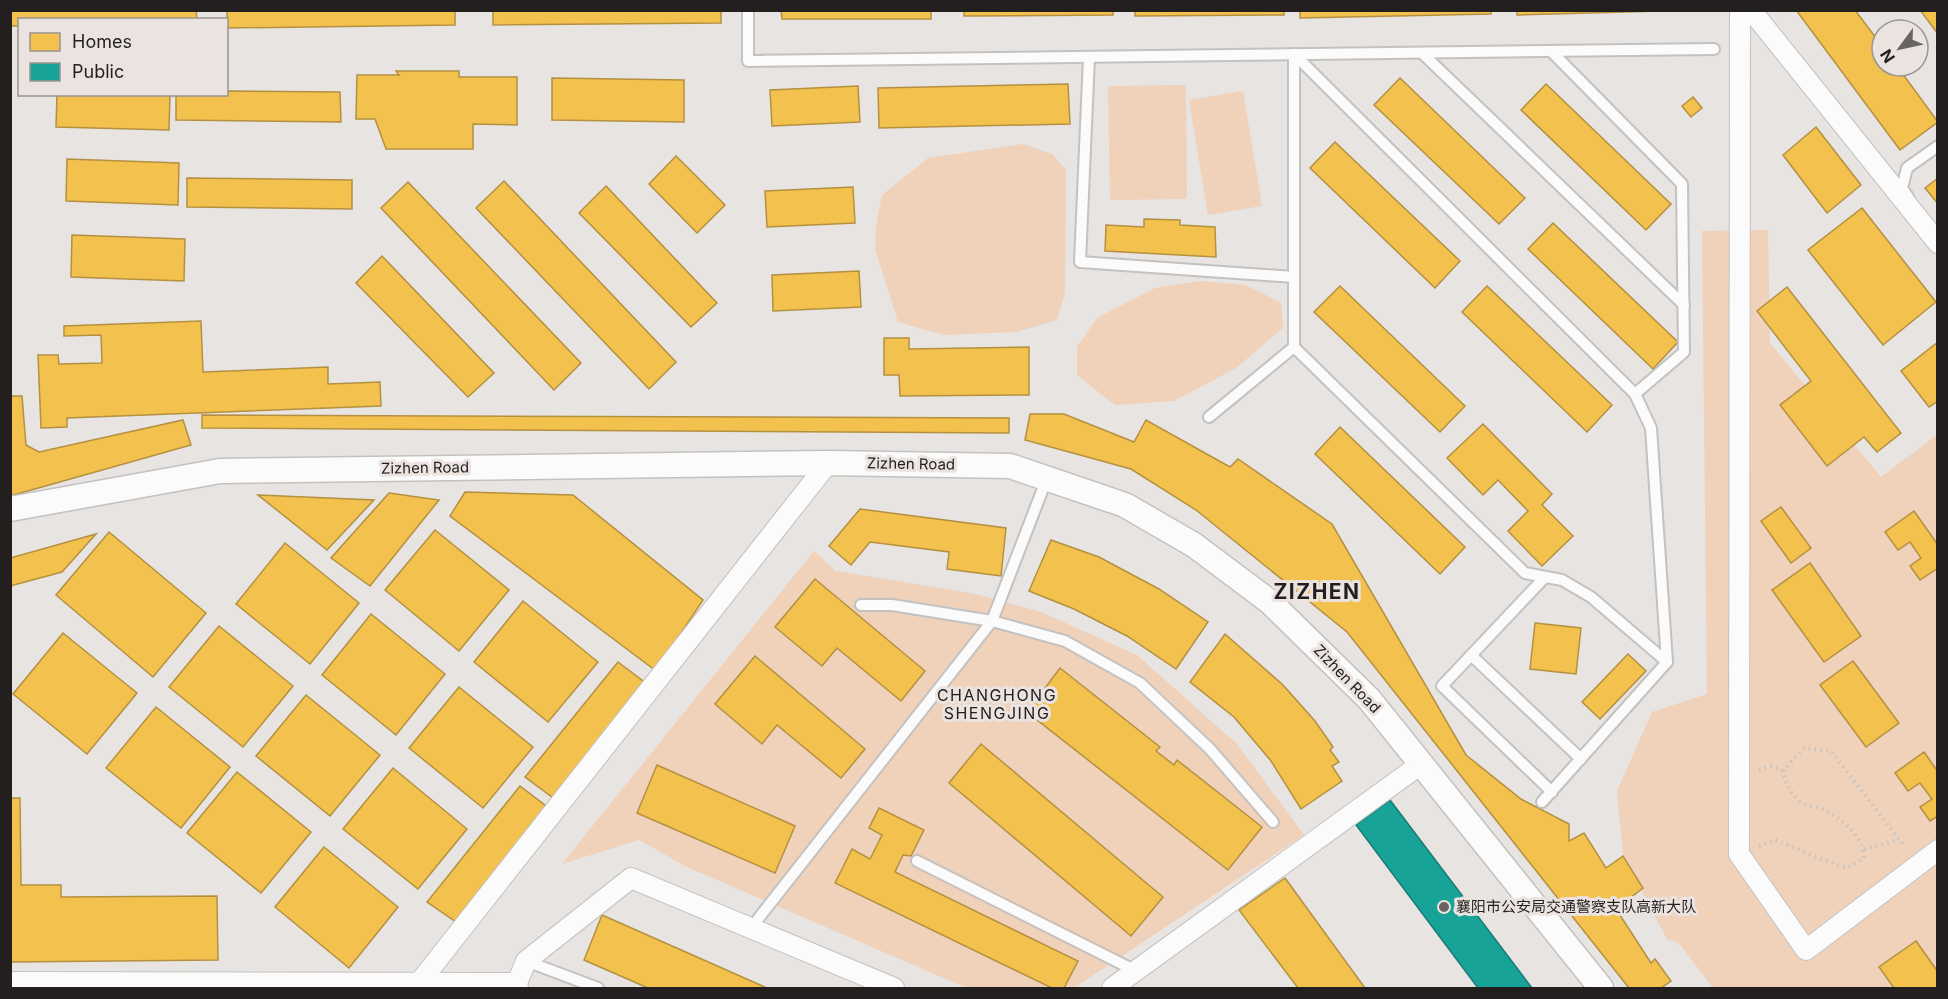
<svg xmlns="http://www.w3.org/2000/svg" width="1948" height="999" font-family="Inter,'Noto Sans SC',sans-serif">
<rect width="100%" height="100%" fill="#e7e4e2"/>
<!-- green -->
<g fill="#f0d1b9">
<path d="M1186,85L1187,199L1110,200L1108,86Z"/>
<path d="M1243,91L1262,206L1208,215L1189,100Z"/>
<path d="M1023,144L1052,154L1066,170L1065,293L1057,320L1016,332L944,335L898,322L875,249L876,226L882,195L928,158Z"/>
<path d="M1768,230L1770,343L1881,477L1937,435V986L1934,988H1713L1679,943L1667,939L1623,856L1617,791L1652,712L1707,694L1702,231Z"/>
<path d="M1201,281L1246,285L1281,303L1283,328L1236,368L1174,401L1115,405L1077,375V347L1097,318L1155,288Z"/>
<path d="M814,551L836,571L976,594L1041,612L1137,655L1237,744L1304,835L1074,988H967L689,868L639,840L562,864Z"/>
</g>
<!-- homes -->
<g fill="#f2c14e" stroke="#b49040" stroke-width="1.5">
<path d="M10,10H196L197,20H20V26H10Z"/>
<path d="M227,10H455V25L227,28Z"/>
<path d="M493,10H721V23L493,25Z"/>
<path d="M781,10H931V19H782Z"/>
<path d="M964,10H1113V15L964,16Z"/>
<path d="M1135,10H1284V15L1135,16Z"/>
<path d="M1300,10H1491V14L1300,18Z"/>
<path d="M1517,10H1700L1517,15Z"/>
<path d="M1796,10H1855L1882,46V66H1897L1938,122L1900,150Z"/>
<path d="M1920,10H1938V34Z"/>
<path d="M396,71H459V77H517V125L473,124V149H386L375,119H356L357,75H399Z"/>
<path d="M552,78L684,80V122L552,120Z"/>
<path d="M1400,78L1525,198L1499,224L1374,105Z"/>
<path d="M1068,84L1070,124L879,128L878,88Z"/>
<path d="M1546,84L1671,204L1646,230L1521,110Z"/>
<path d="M858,86L860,122L772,126L770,90Z"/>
<path d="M226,91L340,92L341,122L176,120V94H226Z"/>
<path d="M57,94H170L169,130L56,127Z"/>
<path d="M1693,97L1702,108L1691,117L1682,106Z"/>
<path d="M1816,127L1861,185L1827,213L1783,155Z"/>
<path d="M1335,142L1460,261L1435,288L1310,168Z"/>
<path d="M676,156L725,205L697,233L649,184Z"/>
<path d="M67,159L179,163L178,205L66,201Z"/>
<path d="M187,178L352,180V209L187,207Z"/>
<path d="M1938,178V204L1925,188Z"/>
<path d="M504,181L676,362L649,389L476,208Z"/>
<path d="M408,182L581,363L554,390L381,208Z"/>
<path d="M606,186L717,303L691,327L579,213Z"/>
<path d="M853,187L855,223L767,227L765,191Z"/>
<path d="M1862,208L1936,302L1883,345L1808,250Z"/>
<path d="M1144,219L1180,220V225L1215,227L1216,257L1105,251L1106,225L1144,227Z"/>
<path d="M1553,223L1678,342L1653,369L1528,249Z"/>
<path d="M72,235L185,239L184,281L71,277Z"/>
<path d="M382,256L494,373L468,397L356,283Z"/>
<path d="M859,271L861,307L773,311L772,275Z"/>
<path d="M1340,286L1465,406L1440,432L1314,312Z"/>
<path d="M1487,286L1612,405L1587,432L1462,312Z"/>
<path d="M1787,287L1901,433L1877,452L1864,437L1827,466L1780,405L1811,381L1757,311Z"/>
<path d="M201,321L203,372L328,367V384L380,382L381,406L67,418V427L41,428L38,355H58L59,364L102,363L101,335L64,336V326Z"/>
<path d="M884,338H909V349L1029,347V395L900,396L899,375H884Z"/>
<path d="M1938,342V401L1929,407L1901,371Z"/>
<path d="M10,396H22L26,445L39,452L183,420L191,445L10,496Z"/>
<path d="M1030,414H1064L1134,442L1146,420L1230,467L1238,459L1332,524L1466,755L1521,799L1569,824V841L1584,833L1606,868L1623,856L1643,888L1616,909L1651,963L1655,959L1671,981L1661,988H1629L1347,632L1196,510L1131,469L1025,440Z"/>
<path d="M202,415L1009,418V433L202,428Z"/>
<path d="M1483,424L1552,494L1542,505L1573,536L1542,566L1508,531L1528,511L1498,480L1483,495L1447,458Z"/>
<path d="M1340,427L1465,547L1440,574L1315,454Z"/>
<path d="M465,492L573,495L703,600L656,671L450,516Z"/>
<path d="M389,493L439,500L370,586L331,558Z"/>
<path d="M258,495L374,500L327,550Z"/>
<path d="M1781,507L1811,548L1791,563L1761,521Z"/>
<path d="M860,509L1006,528L1001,576L947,569L949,552L870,542L851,565L829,546Z"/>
<path d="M1914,511L1938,545V568L1920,580L1910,566L1921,558L1910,542L1898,550L1885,532Z"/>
<path d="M435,530L509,590L459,651L385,590Z"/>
<path d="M109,532L206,613L153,677L56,595Z"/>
<path d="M96,534L62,572L10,586V558Z"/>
<path d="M1051,540L1099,557L1159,589L1208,622L1176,669L1127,636L1074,609L1029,591Z"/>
<path d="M285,543L359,603L310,664L236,604Z"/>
<path d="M1810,563L1861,636L1824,662L1772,590Z"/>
<path d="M815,579L925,671L901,701L837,648L822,666L775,627Z"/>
<path d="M523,601L598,662L548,722L474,662Z"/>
<path d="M371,614L445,674L396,735L322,675Z"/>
<path d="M1535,623L1581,628L1576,674L1530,669Z"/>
<path d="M219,626L293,686L243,747L169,687Z"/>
<path d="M63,633L137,693L87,754L13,694Z"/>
<path d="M1225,634L1283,685L1315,721L1333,747L1330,750L1339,762L1332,766L1342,781L1301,809L1271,761L1234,717L1190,682Z"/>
<path d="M1628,654L1646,671L1600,719L1582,702Z"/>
<path d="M755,656L865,749L841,778L777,725L762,744L715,704Z"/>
<path d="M1853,661L1899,723L1866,747L1820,685Z"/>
<path d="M618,662L647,684L556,800L525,777Z"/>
<path d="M1060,668L1160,747L1156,751L1174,765L1177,760L1262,827L1228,870L1027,712Z"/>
<path d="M459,687L533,747L483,808L409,748Z"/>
<path d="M306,695L380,755L330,816L256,756Z"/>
<path d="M156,707L230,767L181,828L106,768Z"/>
<path d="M981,744L1163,897L1131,936L949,783Z"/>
<path d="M1924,752L1938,772V816L1930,821L1920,807L1932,799L1920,783L1908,791L1895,773Z"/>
<path d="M657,765L795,826L775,873L637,813Z"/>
<path d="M393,768L467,829L418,889L343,829Z"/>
<path d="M237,772L311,832L261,893L187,833Z"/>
<path d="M520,786L550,809L459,924L427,902Z"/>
<path d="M10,798H20L21,885H61V897L217,896L218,960L10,962Z"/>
<path d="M879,808L924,830L911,856L903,855L895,872L1078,961L1064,988H1052L835,883L852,849L870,859L882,835L869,828Z"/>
<path d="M324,847L398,907L349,968L275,907Z"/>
<path d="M1285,878L1365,988H1298L1239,910Z"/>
<path d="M602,915L767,988H648L584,960Z"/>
<path d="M1916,941L1938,972V988H1894L1879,967Z"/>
</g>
<!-- public -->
<path fill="#17a398" stroke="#1a7b73" stroke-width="1.5" d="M1390,800L1532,988H1478L1356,825Z"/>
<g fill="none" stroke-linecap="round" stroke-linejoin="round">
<!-- service casing -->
<g stroke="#c4c2c0" stroke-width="14">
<g id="service">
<path d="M748,10V61L1714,49"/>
<path d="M1422,53L1684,305"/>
<path d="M1294,54V347L1525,573L1562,580L1591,597L1667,662L1651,428L1635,394L1684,352L1682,184L1551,51"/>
<path d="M1294,54L1635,394"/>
<path d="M1089,57L1080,262L1294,277"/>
<path d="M1908,197L1902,188L1907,168L1938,146"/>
<path d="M1209,417L1294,347"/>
<path d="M1545,577L1442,686L1552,792"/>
<path d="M861,605H892L992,621L1065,641L1140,683L1210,749L1273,822"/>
<path d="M1471,655L1581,759"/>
<path d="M1542,802L1667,662"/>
<path d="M917,861L1136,971"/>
<path d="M758,919L992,621L1047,478"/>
<path d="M526,961L598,988"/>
</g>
</g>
<!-- minor casing -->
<g stroke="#c4c2c0" stroke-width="22">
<g id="minor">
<path d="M1740,10L1739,854L1806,950L1938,850"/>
<path d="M1751,10L1938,243"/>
<path d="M10,982L517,983"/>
<path d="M419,983L828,463"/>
<path d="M518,988L517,983L526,961L631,878L894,988"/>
<path d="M1112,988L1421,764"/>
</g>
</g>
<!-- tertiary casing -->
<g stroke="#c4c2c0" stroke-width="27">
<path id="tertiary" d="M10,509L220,471L828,463L1010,466L1125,505L1194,545L1270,602L1369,699L1601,988"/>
</g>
<!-- path -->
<g stroke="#c5c4c3" stroke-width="4" stroke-dasharray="1.5 4.5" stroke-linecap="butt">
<path d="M1759,770L1772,766L1783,771"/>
<path d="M1759,846L1775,840C1788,844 1840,869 1847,867C1853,866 1859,860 1864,858C1864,837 1842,818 1824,810C1816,806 1805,806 1798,800C1789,791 1786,783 1783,771L1804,748L1831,751L1905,847"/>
<path d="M1864,849L1899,840"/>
</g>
<!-- service -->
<use href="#service" stroke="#fbfbfb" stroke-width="10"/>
<!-- minor -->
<use href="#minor" stroke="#fbfbfb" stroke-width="20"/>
<!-- tertiary -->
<use href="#tertiary" stroke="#fbfbfb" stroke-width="24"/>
</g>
<!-- markers -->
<circle fill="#676463" stroke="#eae3df" stroke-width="2" cx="1444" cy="907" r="6"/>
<g text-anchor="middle" stroke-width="6" stroke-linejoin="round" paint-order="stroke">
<!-- street labels -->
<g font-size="15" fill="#221f1e" stroke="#eae3df">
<text transform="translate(911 464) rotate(1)" y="5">Zizhen Road</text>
<text transform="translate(425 468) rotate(-1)" y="5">Zizhen Road</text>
<text transform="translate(1347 679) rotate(46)" y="5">Zizhen Road</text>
</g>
<!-- poi labels -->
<g font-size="15" fill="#221f1e" stroke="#eae3df" text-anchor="start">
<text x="1456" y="912">襄阳市公安局交通警察支队高新大队</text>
</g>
<!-- neighbourhood labels -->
<g font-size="16" letter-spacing="1.5" fill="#221f1e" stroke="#eae3df">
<text x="997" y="701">CHANGHONG<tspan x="997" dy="18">SHENGJING</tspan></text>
</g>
<!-- district labels -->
<g font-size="21" font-weight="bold" letter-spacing="1.5" fill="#221f1e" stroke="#eae3df">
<text x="1317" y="599">ZIZHEN</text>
</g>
</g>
<!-- border -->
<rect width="1948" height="999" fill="none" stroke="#221f1e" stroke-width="24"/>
<!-- legend -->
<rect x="18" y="18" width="210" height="78" fill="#eae3df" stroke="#9a9592" stroke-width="1.5"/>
<rect x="30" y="33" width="30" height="18" fill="#f2c14e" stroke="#9a9592" stroke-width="1.5"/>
<text x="72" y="48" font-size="18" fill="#221f1e">Homes</text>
<rect x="30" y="63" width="30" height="18" fill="#17a398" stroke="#9a9592" stroke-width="1.5"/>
<text x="72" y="78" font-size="18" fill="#221f1e">Public</text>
<!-- north arrow -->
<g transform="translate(1900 48) rotate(237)"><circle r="28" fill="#eae3df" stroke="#9a9592" stroke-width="1.5"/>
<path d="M0-4.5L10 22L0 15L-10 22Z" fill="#676463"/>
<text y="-9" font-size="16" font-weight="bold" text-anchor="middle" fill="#221f1e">N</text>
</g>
</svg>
